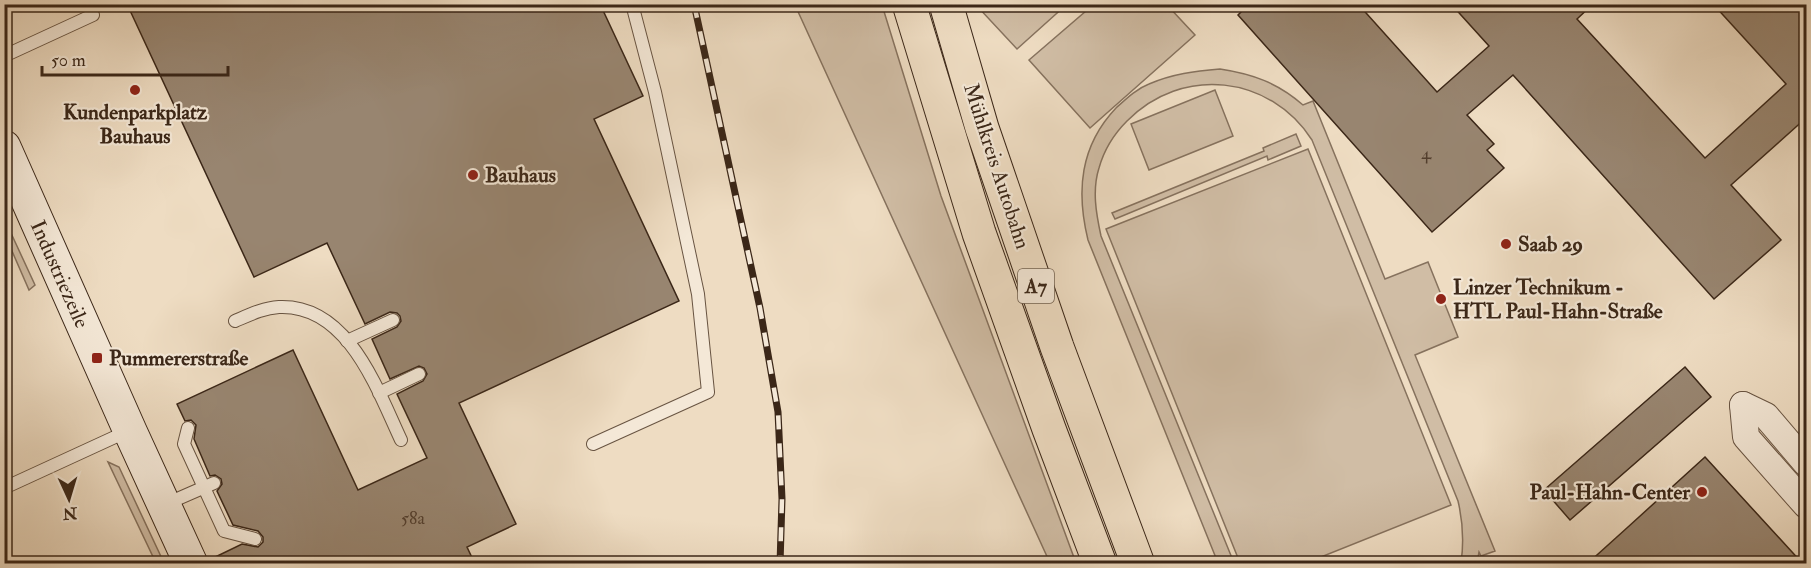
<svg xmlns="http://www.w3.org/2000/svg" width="1811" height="568" font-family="'IM FELL Double Pica',serif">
<rect width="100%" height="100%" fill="#eedcc2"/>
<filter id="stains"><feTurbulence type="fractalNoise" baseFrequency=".00333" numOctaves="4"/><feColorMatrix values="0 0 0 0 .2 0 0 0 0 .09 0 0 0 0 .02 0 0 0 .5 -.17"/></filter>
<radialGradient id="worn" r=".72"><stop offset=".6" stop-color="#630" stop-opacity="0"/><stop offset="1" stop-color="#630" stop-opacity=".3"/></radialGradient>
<!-- green -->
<g fill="#d0bda5" stroke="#86725e" stroke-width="1.5">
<path d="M795,5H882L941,196L1076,563H1050Z"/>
<path d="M976,5V4L1066,5L1017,49Z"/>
<path d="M1093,5H1167L1195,35L1090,128L1029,60Z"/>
<path d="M1220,69C1253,74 1278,83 1303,105L1313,101L1385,279L1428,262L1458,337L1415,355L1495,551L1481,556L1479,552L1477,563H1461C1464,542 1463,522 1458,501L1312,140C1270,75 1182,65 1127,121C1114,134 1104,150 1099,168C1092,190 1096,213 1101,236L1234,563H1218L1088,240C1076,191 1080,146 1116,108C1126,99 1136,89 1149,84C1172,74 1195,71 1220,69Z"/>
<path d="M1215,90L1233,136L1149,170L1131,124Z"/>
<path d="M1296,134L1301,146L1268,160L1267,156L1115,219L1112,213L1264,151L1263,148Z"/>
<path d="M1308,149L1451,505L1306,563H1240L1106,229Z"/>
<path d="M4,218L35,285L29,290L5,235Z"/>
<path d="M108,462L119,467L164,563H156Z"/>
</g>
<!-- building -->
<g fill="#988570" stroke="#3b2718" stroke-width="1.5">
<path d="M127,4H600L643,96L594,119L679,301L459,403L516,524L467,547L475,564H209V560L242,544L258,547L263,542V537L258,531L233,525L217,491L222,484L221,479L215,475L210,476L194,439L196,425L191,420L185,421L177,404L293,350L358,490L427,458L397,394L423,381L427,374L424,368L419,366L390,379L372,339L397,327L401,321L400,316L397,313L390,312L365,324L327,243L254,277Z"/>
<path d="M1249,4H1358L1437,92L1489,46L1451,4H1593L1577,19L1705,158L1786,84L1713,4H1806V118L1731,185L1781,240L1714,299L1513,75L1467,115L1494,144L1487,150L1504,168L1432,232L1238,15Z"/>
<path d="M1685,367L1711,397L1570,520L1544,490Z"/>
<path d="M1705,457L1803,564H1587L1628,527Z"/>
</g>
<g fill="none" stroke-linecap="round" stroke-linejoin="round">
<!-- lane casing -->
<g stroke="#685442" stroke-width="14">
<g id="lane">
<path d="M4,56L93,15"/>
<path d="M235,321C249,315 263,308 279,307C348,304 377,389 401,440"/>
<path d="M347,341L393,320"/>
<path d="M379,393L419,374"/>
<path d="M188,428L184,444L224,531L255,539"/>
<path d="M593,444L708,392L698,294L655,92L632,4"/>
<path d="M4,488L128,431"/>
<path d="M166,504L214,483"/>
</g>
</g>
<!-- street casing -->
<g stroke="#685442" stroke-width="28">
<g id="street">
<path d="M1743,405L1746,437L1806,505"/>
<path d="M1743,405L1766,416L1806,463"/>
</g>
</g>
<!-- secondary casing -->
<g stroke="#3b2718" stroke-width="35">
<path id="secondary" d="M4,147L130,431L191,564"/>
</g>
<!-- highway casing -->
<g stroke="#3b2718" stroke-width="35">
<g id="highway">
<path d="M909,4L979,233L1049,429L1100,564"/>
<path d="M946,4L982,128L1057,347L1138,564"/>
</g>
</g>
<!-- lane -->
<use href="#lane" stroke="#f4e8d7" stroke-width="12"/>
<!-- street -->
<use href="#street" stroke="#f4e8d7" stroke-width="26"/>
<!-- secondary -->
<use href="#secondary" stroke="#f4e8d7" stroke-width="33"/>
<!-- highway -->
<use href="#highway" stroke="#eedcc2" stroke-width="33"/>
<!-- rail casing -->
<g stroke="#3b2718" stroke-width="7">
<path id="rail" d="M694,4L760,308L778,412L782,499L780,564"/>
</g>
<!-- rail -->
<use href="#rail" stroke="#f4e8d7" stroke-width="4.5" stroke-dasharray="14" stroke-linecap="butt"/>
</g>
<!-- markers -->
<g fill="#8f2418" stroke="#f4e8d7" stroke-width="2">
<circle cx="135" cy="90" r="6"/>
<circle cx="473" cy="175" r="6"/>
<circle cx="1506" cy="244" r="6"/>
<circle cx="1441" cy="299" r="6"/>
<rect x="91" y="352" width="12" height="12" rx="3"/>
<circle cx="1702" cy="492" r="6"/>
</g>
<g text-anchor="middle" stroke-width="4.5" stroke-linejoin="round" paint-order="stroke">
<!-- number labels -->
<g font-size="18" fill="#523e2e">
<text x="1426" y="159">4</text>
<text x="413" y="524">58a</text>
</g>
<!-- shield labels -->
<rect fill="#f4e8d7" stroke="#726151" stroke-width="1.5" x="1018" y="269" width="36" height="34" rx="4.5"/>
<g font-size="20" font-weight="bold" fill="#3b2718">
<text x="1036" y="293">A7</text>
</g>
<!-- poi labels -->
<g font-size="21" font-weight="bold" fill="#3b2718" stroke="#f4e8d7" text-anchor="start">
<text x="135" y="119" text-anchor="middle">Kundenparkplatz<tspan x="135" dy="24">Bauhaus</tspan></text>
<text x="485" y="182">Bauhaus</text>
<text x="1518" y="251">Saab 29</text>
<text x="1453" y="294">Linzer Technikum -<tspan x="1453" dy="24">HTL Paul-Hahn-Straße</tspan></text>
<text x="109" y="365">Pummererstraße</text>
<text x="1690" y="499" text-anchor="end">Paul-Hahn-Center</text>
</g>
<!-- street labels -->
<g font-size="21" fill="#3b2718" stroke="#f4e8d7">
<text transform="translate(997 166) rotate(72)" y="7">Mühlkreis Autobahn</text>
<text transform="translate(60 274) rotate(66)" y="7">Industriezeile</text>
</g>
</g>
<!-- margin -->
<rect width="1811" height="568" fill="none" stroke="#eedcc2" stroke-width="24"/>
<rect x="6" y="6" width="1799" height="556" fill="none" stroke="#3b2718" stroke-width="3"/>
<rect x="12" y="12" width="1787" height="544" fill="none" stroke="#3b2718" stroke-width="1.5"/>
<!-- north arrow -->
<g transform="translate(69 499) rotate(176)" stroke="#f4e8d7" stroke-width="4.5" paint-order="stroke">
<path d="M0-4.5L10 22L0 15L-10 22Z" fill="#3b2718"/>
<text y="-9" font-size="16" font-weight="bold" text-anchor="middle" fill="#3b2718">N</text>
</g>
<!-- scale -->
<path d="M42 66v9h186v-9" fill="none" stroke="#3b2718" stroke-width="3"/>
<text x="51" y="66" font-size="18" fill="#3b2718" stroke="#f4e8d7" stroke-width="4.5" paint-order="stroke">50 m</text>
<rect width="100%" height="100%" filter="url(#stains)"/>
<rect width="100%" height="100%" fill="url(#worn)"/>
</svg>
